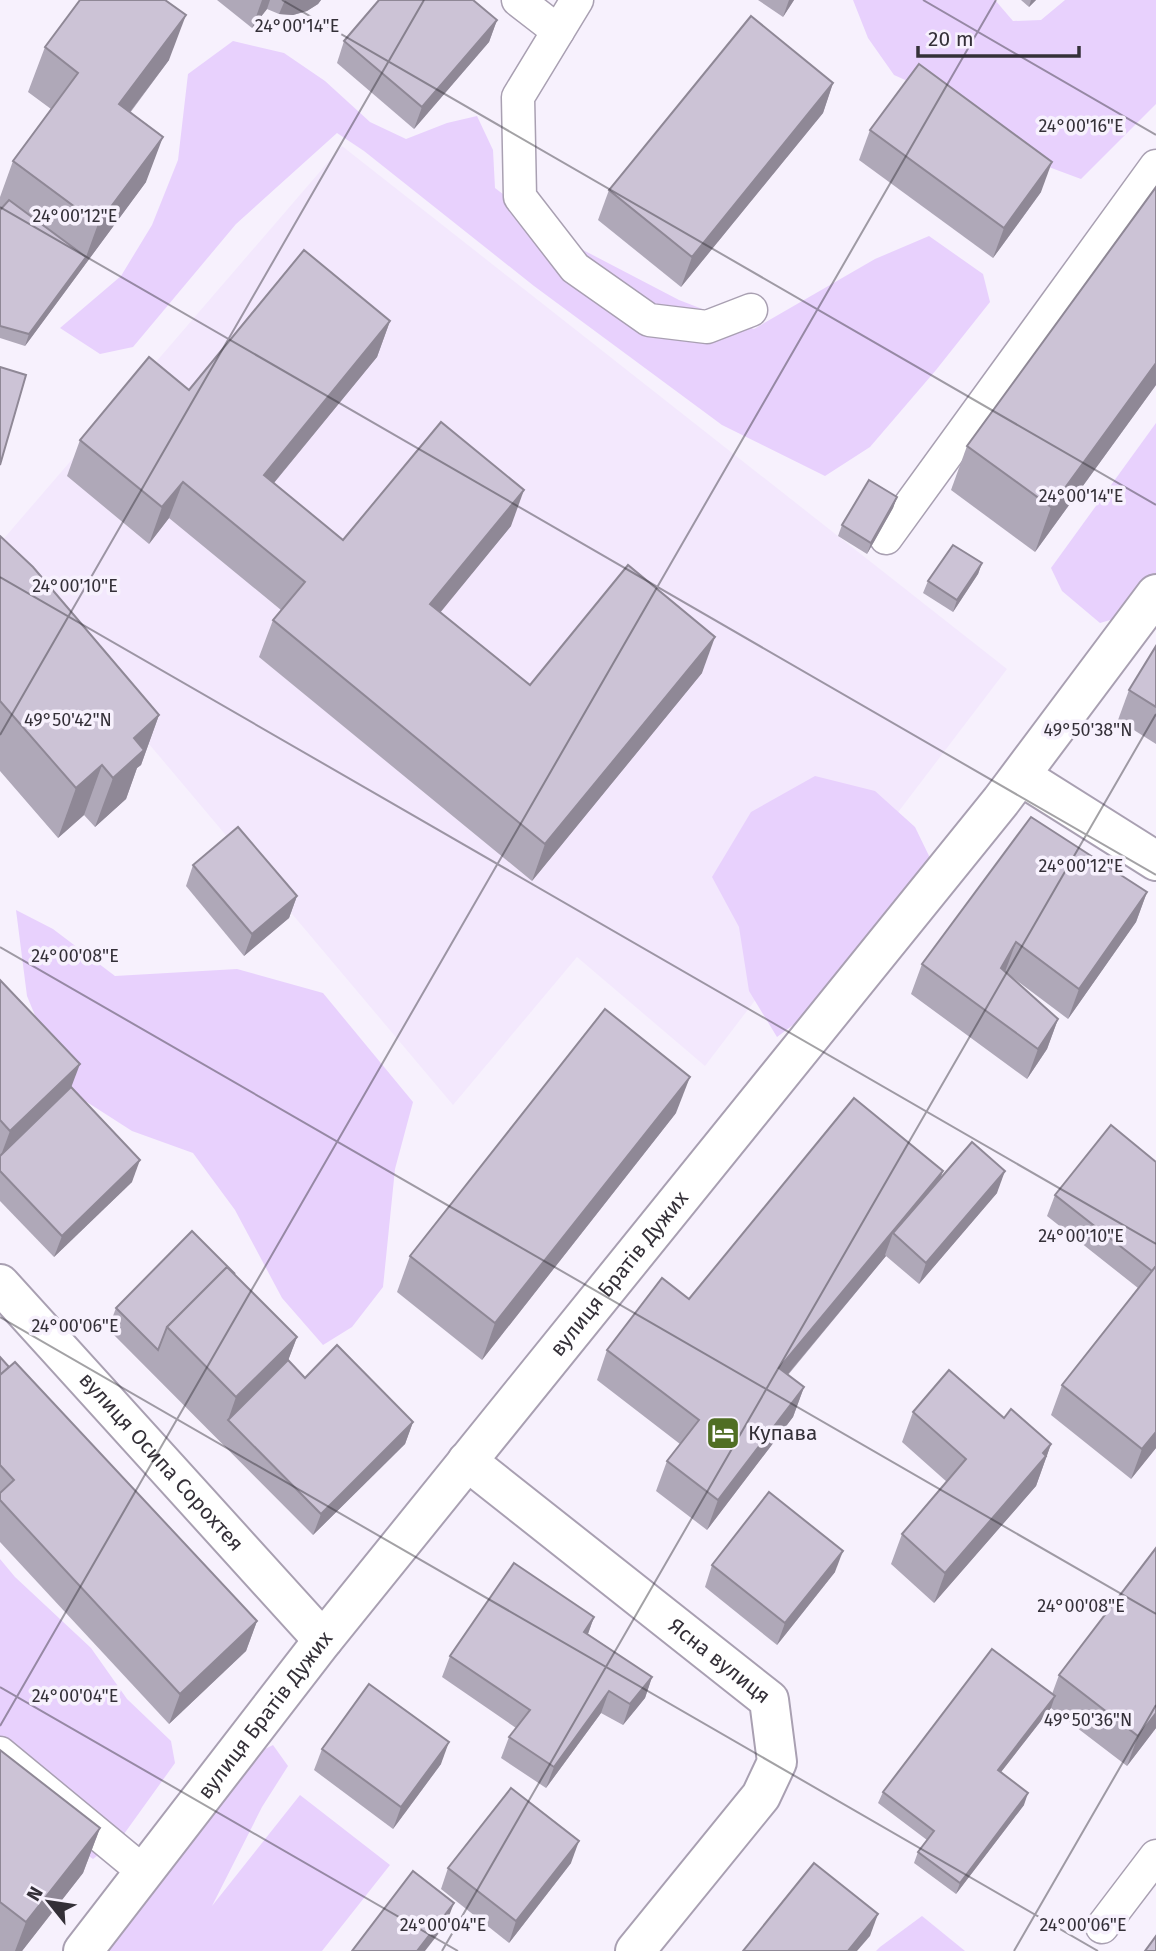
<svg xmlns="http://www.w3.org/2000/svg" width="1156" height="1951" font-family="'Fira Sans',sans-serif">
<rect width="100%" height="100%" fill="#f7f1fd"/>
<!-- built -->
<path fill="#f3e8fd" d="M342,146L1007,669L705,1066L577,957L453,1105L0,567V543Z"/>
<!-- green -->
<g fill="#e8d1fd">
<path d="M853,0H995L1013,21L1041,20L1065,0H1156V104L1081,179L1046,166L959,104L894,75L868,38Z"/>
<path d="M233,41L284,53L325,81L370,122L406,139L447,123L477,116L493,150L495,188L562,239L679,300L754,329L875,259L929,236L983,274L990,302L936,370L870,447L825,476L722,425L534,286L364,151L337,133L236,224L133,347L100,354L60,328L121,276L152,225L178,160L188,74Z"/>
<path d="M1156,423V579L1131,614L1100,623L1062,591L1051,568Z"/>
<path d="M815,776L875,791L915,827L931,860L817,1007L777,1037L749,991L739,927L712,877L751,812Z"/>
<path d="M16,910L53,929L115,976L237,969L323,993L413,1102L395,1169L383,1287L352,1327L323,1345L282,1298L235,1210L193,1153L132,1131L65,1088L27,996Z"/>
<path d="M0,1559L15,1577L91,1648L127,1699L171,1741L175,1763L124,1834L93,1859L56,1833L0,1767Z"/>
<path d="M273,1745L288,1766L262,1807L212,1906L300,1795L390,1865L322,1951H97L251,1756Z"/>
<path d="M922,1916L965,1951H876L880,1947Z"/>
</g>
<g fill="none" stroke-linecap="round" stroke-linejoin="round">
<!-- service casing -->
<g stroke="#a9a0b2" stroke-width="35">
<g id="service">
<path d="M518,0L558,31"/>
<path d="M577,0L518,97L520,197L575,268L649,320L707,327L751,310"/>
<path d="M886,538L1156,166"/>
<path d="M0,1753L144,1872"/>
<path d="M1102,1927L1156,1856"/>
</g>
</g>
<!-- minor casing -->
<g stroke="#a9a0b2" stroke-width="42">
<g id="minor">
<path d="M1021,776L1156,861"/>
<path id="s1" d="M0,1284L323,1640"/>
<path id="s2" d="M467,1461L769,1700L777,1762L761,1796L635,1951"/>
<path id="s3" d="M83,1951L323,1640L1001,801L1156,594"/>
</g>
</g>
<!-- service -->
<use href="#service" stroke="#fff" stroke-width="32"/>
<!-- minor -->
<use href="#minor" stroke="#fff" stroke-width="38"/>
</g>
<!-- wall -->
<g fill="#afa8b8">
<path d="M217,0H321L318,4L307,11L293,15L279,14L267,9L252,28Z"/>
<path d="M758,0H794L783,17Z"/>
<path d="M1021,0H1036L1029,7Z"/>
<path d="M497,20L489,42L414,129L337,63L344,41Z"/>
<path d="M45,47L169,60L130,113L146,182L25,346L0,338V210L1,209L0,208V197L13,161L51,109L28,92Z"/>
<path d="M833,83L823,113L681,287L598,220L609,190Z"/>
<path d="M870,130L1041,192L993,258L859,160Z"/>
<path d="M390,321L377,357L274,483L343,540L511,526L440,612L530,685L702,673L532,881L259,657L273,620L281,610L169,518L149,544L67,476L80,440L189,390Z"/>
<path d="M1156,385L1035,552L951,490L967,446Z"/>
<path d="M897,497L893,508L867,554L838,536L842,525Z"/>
<path d="M0,536L159,715L141,765L137,768L126,799L95,827L84,815L58,838L0,771Z"/>
<path d="M982,563L978,574L953,612L923,593L928,581Z"/>
<path d="M1156,646V744L1118,720L1129,690Z"/>
<path d="M193,865L297,896L289,918L244,956L186,886Z"/>
<path d="M1147,892L1136,922L1068,1019L1008,974L1058,1019L1047,1049L1027,1079L911,994L922,964Z"/>
<path d="M0,980L132,1182L54,1257L0,1201Z"/>
<path d="M676,1113L482,1360L397,1292L410,1256Z"/>
<path d="M1156,1162V1448L1131,1479L1051,1415L1062,1385L1138,1288L1047,1216L1055,1195Z"/>
<path d="M943,1171L940,1179L997,1193L919,1284L886,1256L788,1375L804,1387L793,1417L707,1530L656,1491L667,1461L680,1444L597,1380L607,1350L689,1299Z"/>
<path d="M235,1275L297,1337L288,1360L305,1378L413,1422L405,1444L313,1535L108,1329L116,1308Z"/>
<path d="M0,1357L257,1621L246,1651L169,1724L0,1542Z"/>
<path d="M913,1412L1004,1418L1051,1444L1036,1486L934,1603L891,1564L902,1534L947,1482L902,1442Z"/>
<path d="M1156,1548V1728L1127,1766L1051,1708L1001,1772L1024,1805L956,1894L914,1863L918,1852L927,1840L878,1803L883,1792L1052,1694L1059,1675Z"/>
<path d="M712,1565L835,1572L777,1645L705,1587Z"/>
<path d="M594,1617L588,1634L652,1677L645,1698L623,1725L601,1713L546,1788L501,1758L509,1737L516,1728L442,1677L450,1656Z"/>
<path d="M322,1749L441,1764L393,1829L314,1770Z"/>
<path d="M0,1750L100,1828L83,1873L22,1951H0Z"/>
<path d="M571,1863L509,1943L441,1889L448,1868Z"/>
</g>
<!-- shaded-wall -->
<g fill="#8f8896">
<path d="M262,0H270L267,9L252,28Z"/>
<path d="M285,0H321L318,4L307,11L293,15L279,14Z"/>
<path d="M789,0H794L783,17Z"/>
<path d="M1031,0H1036L1029,7Z"/>
<path d="M186,15L169,60L102,149L119,104Z"/>
<path d="M497,20L489,42L414,129L422,107Z"/>
<path d="M833,83L823,113L681,287L692,257Z"/>
<path d="M163,137L146,182L25,346L29,334L86,257L98,224Z"/>
<path d="M1052,162L1041,192L993,258L1004,228Z"/>
<path d="M390,321L377,357L250,512L264,475Z"/>
<path d="M1156,363V385L1035,552L1051,507Z"/>
<path d="M183,482L169,518L149,544L162,507Z"/>
<path d="M524,490L511,526L417,641L430,604Z"/>
<path d="M897,497L893,508L867,554L871,543Z"/>
<path d="M982,563L978,574L953,612L957,600Z"/>
<path d="M715,637L702,673L532,881L545,844Z"/>
<path d="M159,715L141,765L137,768L126,799L95,827L113,778L134,738Z"/>
<path d="M102,765L84,815L58,838L76,788Z"/>
<path d="M1147,892L1136,922L1068,1019L1079,989Z"/>
<path d="M297,896L289,918L244,956L252,934Z"/>
<path d="M1016,942L1005,972L1001,968Z"/>
<path d="M1058,1019L1047,1049L1027,1079L1038,1049Z"/>
<path d="M80,1064L63,1109L0,1158L10,1131Z"/>
<path d="M690,1077L676,1113L482,1360L495,1323Z"/>
<path d="M140,1160L132,1182L54,1257L62,1236Z"/>
<path d="M943,1171L932,1201L893,1233L885,1255L886,1256L768,1398L779,1368Z"/>
<path d="M1005,1171L997,1193L919,1284L926,1263Z"/>
<path d="M297,1337L280,1382L228,1420L236,1397Z"/>
<path d="M804,1387L793,1417L707,1530L718,1500Z"/>
<path d="M413,1422L405,1444L313,1535L321,1514Z"/>
<path d="M1156,1432V1448L1131,1479L1142,1449Z"/>
<path d="M1051,1444L1036,1486L934,1603L945,1573Z"/>
<path d="M843,1551L835,1572L777,1645L785,1623Z"/>
<path d="M594,1617L586,1639L584,1632Z"/>
<path d="M257,1621L246,1651L169,1724L180,1694Z"/>
<path d="M652,1677L645,1698L623,1725L630,1704Z"/>
<path d="M609,1691L601,1713L546,1788L554,1767Z"/>
<path d="M1055,1696L1051,1708L994,1781L998,1770Z"/>
<path d="M1156,1713V1728L1127,1766L1138,1736Z"/>
<path d="M449,1742L441,1764L393,1829L401,1807Z"/>
<path d="M1028,1793L1024,1805L956,1894L960,1883Z"/>
<path d="M100,1828L83,1873L22,1951H15L26,1922Z"/>
<path d="M579,1841L571,1863L509,1943L516,1921Z"/>
<path d="M454,1903L446,1924L425,1951H417Z"/>
<path d="M878,1914L870,1936L857,1951H848Z"/>
</g>
<!-- building -->
<g fill="#ccc3d6" stroke="#8f8896" stroke-width="2">
<path d="M80,0H165L186,15L119,104L163,137L98,224L13,161L78,73L45,47Z"/>
<path d="M379,0H473L497,20L422,107L344,41Z"/>
<path d="M751,16L833,83L692,257L609,190Z"/>
<path d="M919,64L1052,162L1004,228L870,130Z"/>
<path d="M1156,187V363L1051,507L967,446Z"/>
<path d="M9,200L86,257L29,334L0,326V210Z"/>
<path d="M304,250L390,321L264,475L343,540L441,422L524,490L430,604L530,685L628,565L715,637L545,844L273,620L305,582L183,482L162,507L80,440L149,357L189,390Z"/>
<path d="M0,367L26,375L0,465Z"/>
<path d="M869,480L897,497L871,543L842,525Z"/>
<path d="M0,536L33,567L159,715L134,738L144,750L113,778L102,765L76,788L0,701Z"/>
<path d="M953,545L982,563L957,600L928,581Z"/>
<path d="M1156,646V707L1129,690Z"/>
<path d="M1031,817L1147,892L1079,989L1016,942L1001,968L1058,1019L1038,1049L922,964Z"/>
<path d="M238,827L297,896L252,934L193,865Z"/>
<path d="M0,980L80,1064L10,1131L0,1120Z"/>
<path d="M605,1009L690,1077L495,1323L410,1256Z"/>
<path d="M71,1087L140,1160L62,1236L0,1171V1156Z"/>
<path d="M854,1098L943,1171L779,1368L804,1387L718,1500L667,1461L699,1420L607,1350L662,1278L689,1299Z"/>
<path d="M1111,1125L1156,1162V1266L1152,1271L1055,1195Z"/>
<path d="M972,1142L1005,1171L926,1263L893,1233Z"/>
<path d="M192,1231L235,1274L227,1267L167,1327L158,1350L116,1308Z"/>
<path d="M1156,1266V1432L1142,1449L1062,1385Z"/>
<path d="M227,1267L297,1337L236,1397L167,1327Z"/>
<path d="M337,1345L413,1422L321,1514L228,1420L288,1360L305,1378Z"/>
<path d="M0,1357L9,1367L0,1375Z"/>
<path d="M15,1362L257,1621L180,1694L0,1500V1493L14,1480L0,1465V1375Z"/>
<path d="M949,1370L1004,1418L1011,1409L1051,1444L1043,1453L1046,1456L945,1573L902,1534L966,1459L913,1412Z"/>
<path d="M769,1492L843,1551L785,1623L712,1565Z"/>
<path d="M1156,1548V1713L1138,1736L1059,1675Z"/>
<path d="M514,1563L594,1617L584,1632L652,1677L630,1704L609,1691L554,1767L509,1737L530,1710L450,1656Z"/>
<path d="M992,1649L1055,1696L998,1770L1028,1793L960,1883L918,1852L934,1831L883,1792Z"/>
<path d="M369,1684L449,1742L401,1807L322,1749Z"/>
<path d="M0,1750L100,1828L26,1922L0,1902Z"/>
<path d="M511,1788L579,1841L516,1921L448,1868Z"/>
<path d="M814,1863L878,1914L848,1951H743Z"/>
<path d="M413,1871L454,1903L417,1951H352Z"/>
<path d="M1156,1936V1951H1145Z"/>
</g>
<!-- ticks -->
<path fill="none" stroke="#343038" stroke-width="2" stroke-opacity="0.45" d="M282,0L1156,505M923,0L1156,135M0,207L1156,875M0,577L1156,1244M0,735L424,0M0,947L1156,1614M0,1317L1098,1951M0,1687L458,1951M0,1726L996,0M442,1951L1156,714M1014,1951L1156,1705"/>
<!-- icons -->
<defs>
<g id="hotel-square" transform="scale(1.75)"><rect x="-9" y="-9" width="18" height="18" rx="4" fill="#506e23" stroke="#f7f1fd"/><path d="M-6-4.5h1.5V1H6V5H4.5V3h-9V5H-6ZM-4 0a1.8 1.8 0 1 1 3.6 0ZM.5 0V-2.5h3Q6-2.5 6 0Z" fill="#fff"/></g>
</defs>
<g fill-rule="evenodd">
<use href="#hotel-square" x="723" y="1433"/>
</g>
<g text-anchor="middle" stroke-width="7" stroke-linejoin="round" paint-order="stroke">
<!-- street labels -->
<g font-size="21" fill="#343038" stroke="#f7f1fd">
<text dy="7" stroke="none"><textPath href="#s3" startOffset="864">вулиця Братів Дужих</textPath></text>
<text dy="7" stroke="none"><textPath href="#s1" startOffset="240">вулиця Осипа Сорохтея</textPath></text>
<text dy="7" stroke="none"><textPath href="#s2" startOffset="322">Ясна вулиця</textPath></text>
<text dy="7" stroke="none"><textPath href="#s3" startOffset="298">вулиця Братів Дужих</textPath></text>
</g>
<!-- poi labels -->
<g font-size="21" fill="#343038" stroke="#f7f1fd" text-anchor="start">
<text x="748" y="1440">Купава</text>
</g>
</g>
<g font-size="18" text-anchor="middle" fill="#343038" stroke="#f7f1fd" stroke-width="7" stroke-linejoin="round" paint-order="stroke">
<text x="297" y="32">24°00'14"E</text>
<text x="1081" y="132">24°00'16"E</text>
<text x="75" y="222">24°00'12"E</text>
<text x="1081" y="502">24°00'14"E</text>
<text x="75" y="592">24°00'10"E</text>
<text x="68" y="726">49°50'42"N</text>
<text x="1088" y="736">49°50'38"N</text>
<text x="1081" y="872">24°00'12"E</text>
<text x="75" y="962">24°00'08"E</text>
<text x="1081" y="1242">24°00'10"E</text>
<text x="75" y="1332">24°00'06"E</text>
<text x="1081" y="1612">24°00'08"E</text>
<text x="75" y="1702">24°00'04"E</text>
<text x="1088" y="1726">49°50'36"N</text>
<text x="443" y="1931">24°00'04"E</text>
<text x="1083" y="1931">24°00'06"E</text>
</g>
<!-- north arrow -->
<g transform="translate(49 1902) rotate(300)" stroke="#f7f1fd" stroke-width="5" paint-order="stroke">
<path d="M0-5L12 26L0 18L-12 26Z" fill="#343038"/>
<text y="-10" font-size="19" font-weight="bold" text-anchor="middle" fill="#343038">N</text>
</g>
<!-- scale -->
<path d="M918 46v10h161v-10" fill="none" stroke="#343038" stroke-width="3.5"/>
<text x="928" y="46" font-size="21" fill="#343038" stroke="#f7f1fd" stroke-width="5" paint-order="stroke">20 m</text>
</svg>
